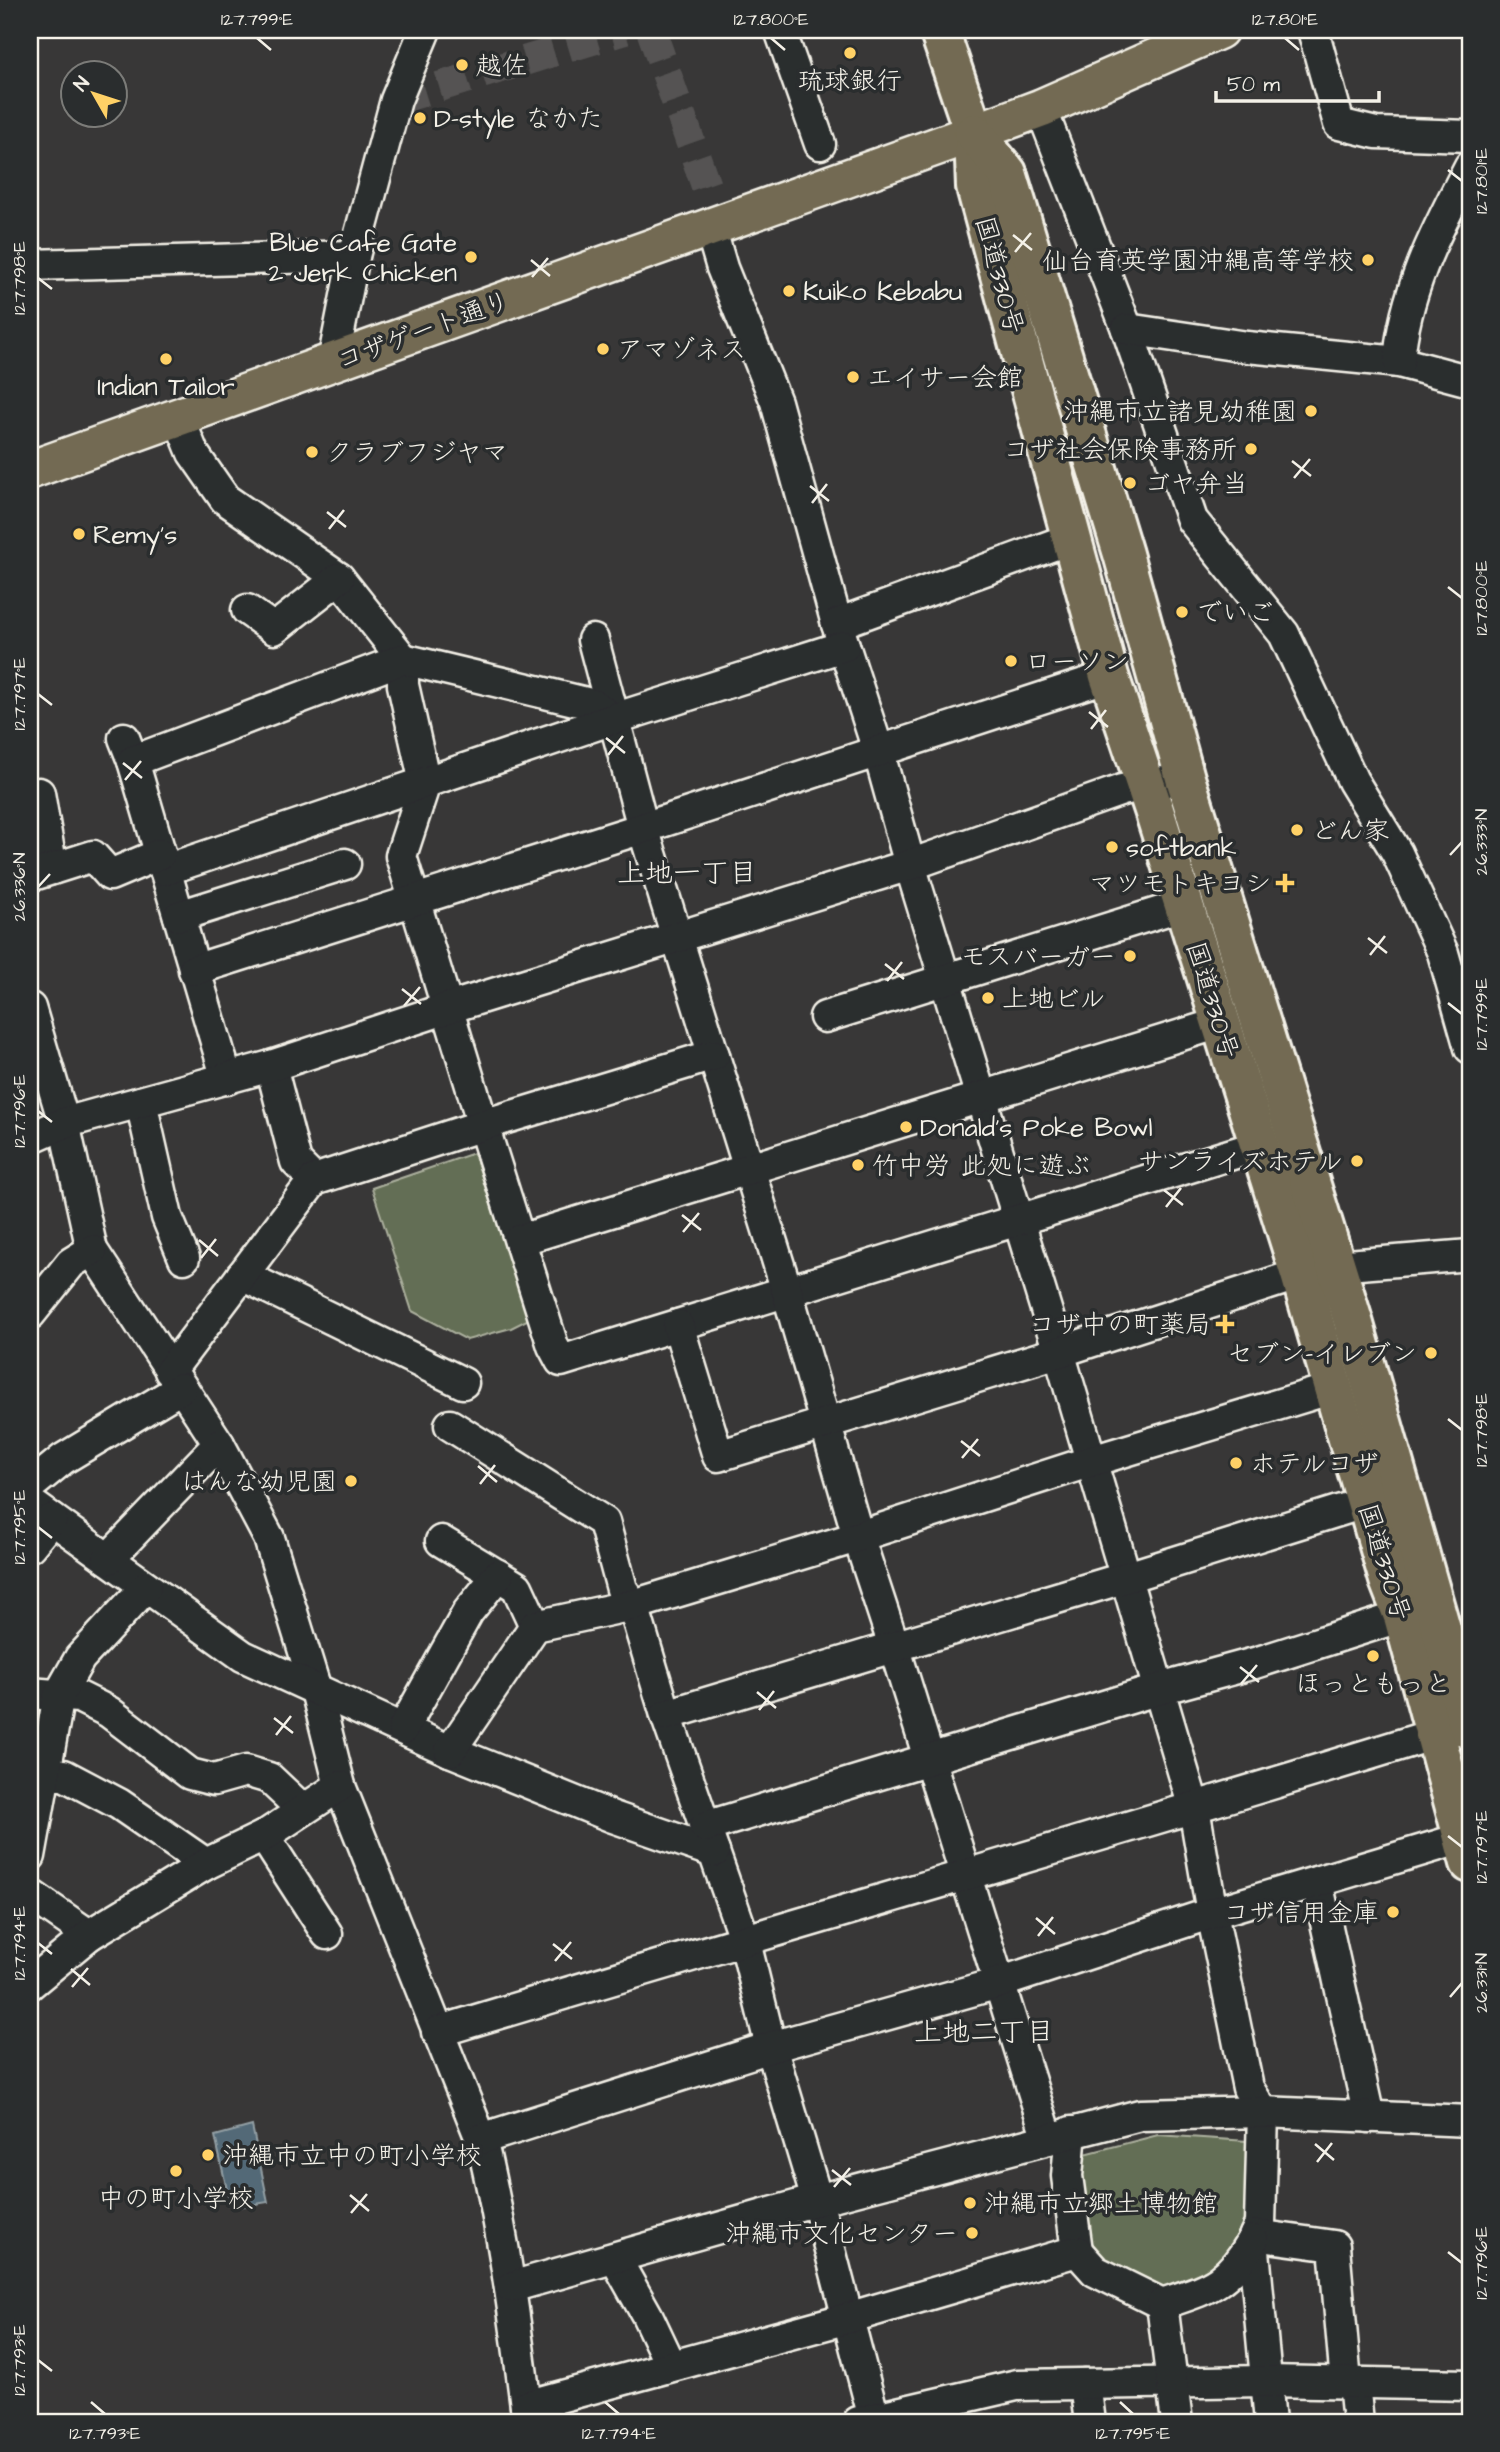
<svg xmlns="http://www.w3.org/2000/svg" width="1500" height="2452" font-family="'Architects Daughter','Klee One',sans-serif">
<rect width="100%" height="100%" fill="#383737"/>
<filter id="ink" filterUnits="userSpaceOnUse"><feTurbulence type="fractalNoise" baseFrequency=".0143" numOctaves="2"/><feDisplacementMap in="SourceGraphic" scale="14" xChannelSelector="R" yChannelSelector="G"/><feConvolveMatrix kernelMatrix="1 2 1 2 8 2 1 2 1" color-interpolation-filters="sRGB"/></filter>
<g filter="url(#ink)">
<!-- green -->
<g fill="#646e54" stroke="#acb09e" stroke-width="2">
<path d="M474,1153L529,1319L511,1328L467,1340L412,1311L372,1188Z"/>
<path d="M1158,2135L1247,2141L1244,2241L1232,2260L1177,2291L1144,2286L1091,2250L1080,2219L1081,2155Z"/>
</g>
<!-- water -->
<path fill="#526977" stroke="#939fa4" stroke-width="2" d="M252,2126L268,2202L231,2208L215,2136Z"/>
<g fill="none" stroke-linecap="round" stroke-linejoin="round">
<!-- minor-tunnel -->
<g stroke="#545352" stroke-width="30" stroke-dasharray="30 15" stroke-linecap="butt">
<path d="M651,30L706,186"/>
<path d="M396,100L625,30"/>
</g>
<!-- minor casing -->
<g stroke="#f4f1e8" stroke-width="35">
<g id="minor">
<path d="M780,30L820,144"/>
<path d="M1313,30L1339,124L1376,133L1470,136"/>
<path d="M1041,108L1127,329L1192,520L1284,634L1353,781L1397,853L1443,953L1470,1048"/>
<path d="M710,227L722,268L776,402L837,624L878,750L910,865L1059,1352L1194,1808L1212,1913L1248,2088L1263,2112L1260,2224L1253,2240L1270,2422"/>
<path d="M30,265L354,256"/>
<path d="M1127,329L1247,347L1399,362L1470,381"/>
<path d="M333,362L354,256L379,163L396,100L425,30"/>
<path d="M1399,362C1404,291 1438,228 1470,166"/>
<path d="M178,416L193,453L225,499L339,578L403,659V685L425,783L401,856L483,1125L553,1346L561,1361L1258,1146"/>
<path d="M247,610L274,629L339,578"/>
<path d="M837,624L1072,538"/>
<path d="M593,640L643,828L787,1291L858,1536L894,1646L1048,2139"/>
<path d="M124,738L133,761L227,1079"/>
<path d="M133,761L403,659L595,705L613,719"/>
<path d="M39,793L52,869"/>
<path d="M165,870L613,719L844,646"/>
<path d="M30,876L93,856L110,875L160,854"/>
<path d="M179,916L345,864"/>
<path d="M194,970L643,828L1109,676"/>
<path d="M30,1008L64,1123L92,1250L219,1444L269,1538L316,1690L340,1786L481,2139C504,2233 516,2327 528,2422"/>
<path d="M825,1017L1183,905"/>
<path d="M271,1066L296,1162L314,1180"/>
<path d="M141,1102L167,1217L184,1258"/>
<path d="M30,1138L64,1123L271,1066L448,1008L910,865L1122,790L1164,782"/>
<path d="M520,1240L1220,1023"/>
<path d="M242,1275L463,1383"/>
<path d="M30,1314L71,1263L92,1250"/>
<path d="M678,1325L718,1456L1059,1352L1300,1274L1335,1266L1470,1255"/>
<path d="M170,1371L314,1180L483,1125L714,1055"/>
<path d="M450,1425L604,1522L622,1589L633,1605L666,1715L744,1938L771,2047L817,2200L875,2422"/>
<path d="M30,1486L63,1459L181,1388"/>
<path d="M30,1503L243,1656L450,1751L613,1817L714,1852"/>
<path d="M441,1541L517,1587L535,1626"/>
<path d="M30,1546L52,1519"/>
<path d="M108,1559L219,1444"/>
<path d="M30,1693L79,1697L109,1712L190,1774L214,1780L246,1771L269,1778L303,1810"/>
<path d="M666,1715L1127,1577L1367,1502"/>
<path d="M403,1729L468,1612L498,1575"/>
<path d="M450,1751L535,1626L633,1605L844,1541L1092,1461L1333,1388"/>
<path d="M30,1775H64L119,1804L206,1864"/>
<path d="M705,1827L1160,1689L1255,1663L1421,1610"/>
<path d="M264,1836L327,1934"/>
<path d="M30,1856L59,1695L80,1658L146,1587"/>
<path d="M1317,1882L1369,2117"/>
<path d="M30,1894L89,1935"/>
<path d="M30,1984L89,1935L206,1864L264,1836L340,1786"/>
<path d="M437,2032C769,1931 1103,1837 1435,1734"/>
<path d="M1071,2132L1067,2176L1077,2251"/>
<path d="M481,2139L771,2047L999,1983L1212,1913L1463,1838"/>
<path d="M1255,2235L1334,2246L1346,2383"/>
<path d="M615,2258L647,2315L671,2366"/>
<path d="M511,2287L817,2200L1140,2115L1263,2112L1470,2121"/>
<path d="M1354,2383L1358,2422"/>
<path d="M1085,2384L1090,2422"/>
<path d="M526,2406L848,2318L1077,2251L1095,2271L1162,2304"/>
<path d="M858,2422L1017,2385L1266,2381L1470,2385"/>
<path d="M1177,2422L1162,2304C1209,2288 1227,2285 1253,2240"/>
</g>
</g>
<!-- major casing -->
<g stroke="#f4f1e8" stroke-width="42">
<path id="major" d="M30,470L974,133L1041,108L1219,30"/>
</g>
<!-- highway casing -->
<g stroke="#f4f1e8" stroke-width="44">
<g id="highway">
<path d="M939,30L974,133L976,187L1109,676L1154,810L1300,1274L1389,1580L1403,1616L1470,1863"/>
<path d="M974,133L1007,173L1123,554L1185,778L1353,1321L1470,1730"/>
</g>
</g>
<!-- minor -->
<use href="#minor" stroke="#2a2d2e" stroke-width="30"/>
<!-- major -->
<use href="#major" stroke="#736b52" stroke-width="37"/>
<!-- highway -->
<use href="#highway" stroke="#736b52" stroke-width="38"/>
</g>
</g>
<!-- ticks -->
<path fill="none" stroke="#f4f1e8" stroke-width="2.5" d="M257,38L271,50M771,38L785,50M1285,38L1299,50M1448,170L1462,181M1013,235L1032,250M1015,252L1031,233M531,260L550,276M532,277L548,258M38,278L52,289M1292,461L1311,476M1294,478L1310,459M810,486L829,501M812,503L827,484M327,512L346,527M329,529L344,510M1448,587L1462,598M38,694L52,705M1089,712L1108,727M1091,729L1106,710M606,738L625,753M608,755L623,736M123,763L142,778M125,780L141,761M1450,855L1462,842M38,887L50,874M1368,938L1387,953M1370,955L1385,936M885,964L904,979M887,981L902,962M402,989L421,1004M1448,1003L1462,1014M404,1006L420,987M38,1111L52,1122M1164,1190L1183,1205M1166,1207L1181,1188M682,1215L701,1230M683,1232L699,1213M199,1240L218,1256M201,1258L216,1239M1448,1419L1462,1430M961,1441L980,1456M962,1458L978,1439M478,1466L497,1482M480,1484L495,1465M38,1527L52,1538M1240,1667L1259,1682M1241,1684L1257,1665M757,1692L776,1708M759,1710L774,1691M274,1718L293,1733M276,1735L291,1716M1448,1836L1462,1847M1036,1918L1055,1934M1038,1936L1053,1917M38,1943L52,1954M553,1944L572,1959M555,1961L571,1942M71,1969L90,1985M72,1987L88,1968M1450,1997L1462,1983M1315,2144L1334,2160M1317,2162L1332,2143M832,2170L851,2185M834,2187L850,2168M350,2195L369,2211M351,2213L367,2194M1448,2252L1462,2263M38,2360L52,2371M91,2402L105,2414M605,2402L619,2414M1120,2402L1133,2414"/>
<!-- markers -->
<g fill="#ffd166" stroke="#2a2d2e" stroke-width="2.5">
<circle cx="850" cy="53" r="7"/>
<circle cx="462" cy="65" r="7"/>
<circle cx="420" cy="118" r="7"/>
<circle cx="471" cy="257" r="7"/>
<circle cx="1368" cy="260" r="7"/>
<circle cx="789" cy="291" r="7"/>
<circle cx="603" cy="349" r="7"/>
<circle cx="166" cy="359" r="7"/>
<circle cx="853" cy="377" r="7"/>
<circle cx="1311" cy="411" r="7"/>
<circle cx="1251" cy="449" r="7"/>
<circle cx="312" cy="452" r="7"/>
<circle cx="1130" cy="483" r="7"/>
<circle cx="79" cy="534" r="7"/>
<circle cx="1182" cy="612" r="7"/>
<circle cx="1011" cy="661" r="7"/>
<circle cx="1297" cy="830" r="7"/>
<circle cx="1112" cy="847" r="7"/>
<path d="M1281.5 872.5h7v7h7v7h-7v7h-7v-7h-7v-7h7z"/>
<circle cx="1130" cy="956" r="7"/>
<circle cx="988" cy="998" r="7"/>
<circle cx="906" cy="1127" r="7"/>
<circle cx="1357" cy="1161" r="7"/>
<circle cx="858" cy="1165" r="7"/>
<path d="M1221.5 1313.5h7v7h7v7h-7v7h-7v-7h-7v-7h7z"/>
<circle cx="1431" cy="1353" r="7"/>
<circle cx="1236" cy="1463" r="7"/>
<circle cx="351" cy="1481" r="7"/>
<circle cx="1373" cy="1656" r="7"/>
<circle cx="1393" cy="1912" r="7"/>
<circle cx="208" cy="2155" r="7"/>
<circle cx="176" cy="2171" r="7"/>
<circle cx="970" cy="2203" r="7"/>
<circle cx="972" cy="2233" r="7"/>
</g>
<g text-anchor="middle" stroke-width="7" stroke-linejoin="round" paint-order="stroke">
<!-- poi labels -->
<g font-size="26" fill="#f4f1e8" stroke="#2a2d2e" text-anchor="start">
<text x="476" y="74">越佐</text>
<text x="850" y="89" text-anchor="middle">琉球銀行</text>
<text x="434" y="127">D-style なかた</text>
<text x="457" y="251" text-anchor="end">Blue Cafe Gate<tspan x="457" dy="30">2 Jerk Chicken</tspan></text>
<text x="1354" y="269" text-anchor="end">仙台育英学園沖縄高等学校</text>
<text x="803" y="300">Kuiko Kebabu</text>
<text x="617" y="358">アマゾネス</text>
<text x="867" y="386">エイサー会館</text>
<text x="166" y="395" text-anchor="middle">Indian Tailor</text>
<text x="1297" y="420" text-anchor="end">沖縄市立諸見幼稚園</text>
<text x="1237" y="458" text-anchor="end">コザ社会保険事務所</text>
<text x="326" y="461">クラブフジヤマ</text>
<text x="1144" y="492">ゴヤ弁当</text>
<text x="93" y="543">Remy's</text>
<text x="1196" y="621">でいご</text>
<text x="1025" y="670">ローソン</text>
<text x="1311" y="839">どん家</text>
<text x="1126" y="856">softbank</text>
<text x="1271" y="892" text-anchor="end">マツモトキヨシ</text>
<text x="1116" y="965" text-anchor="end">モスバーガー</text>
<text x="1002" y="1007">上地ビル</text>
<text x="920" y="1136">Donald's Poke Bowl</text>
<text x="1343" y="1170" text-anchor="end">サンライズホテル</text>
<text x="872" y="1174">竹中労 此処に遊ぶ</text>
<text x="1211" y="1333" text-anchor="end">コザ中の町薬局</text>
<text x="1417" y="1362" text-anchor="end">セブン-イレブン</text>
<text x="1250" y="1472">ホテルコザ</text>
<text x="337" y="1490" text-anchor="end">はんな幼児園</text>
<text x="1373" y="1692" text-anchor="middle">ほっともっと</text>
<text x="1379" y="1921" text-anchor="end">コザ信用金庫</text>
<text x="222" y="2164">沖縄市立中の町小学校</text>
<text x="176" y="2207" text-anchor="middle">中の町小学校</text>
<text x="984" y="2212">沖縄市立郷土博物館</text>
<text x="958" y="2242" text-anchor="end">沖縄市文化センター</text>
</g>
<!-- street labels -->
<g font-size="26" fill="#f4f1e8" stroke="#2a2d2e">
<text transform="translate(1000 275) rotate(75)" y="9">国道330号</text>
<text transform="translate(423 330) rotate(-20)" y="9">コザゲート通り</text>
<text transform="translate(1213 1000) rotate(73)" y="9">国道330号</text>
<text transform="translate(1385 1562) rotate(73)" y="9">国道330号</text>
</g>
<!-- neighbourhood labels -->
<g font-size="28" fill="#f4f1e8" stroke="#2a2d2e">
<text x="687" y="882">上地一丁目</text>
<text x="984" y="2041">上地二丁目</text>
</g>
</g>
<!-- margin -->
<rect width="1500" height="2452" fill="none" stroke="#2a2d2e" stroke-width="77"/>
<!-- north arrow -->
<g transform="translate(94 94) rotate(309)"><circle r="33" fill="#2a2d2e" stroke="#7b7b78" stroke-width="2"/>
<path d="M0-5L12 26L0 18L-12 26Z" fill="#ffd166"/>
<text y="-10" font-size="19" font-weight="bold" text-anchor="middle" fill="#f4f1e8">N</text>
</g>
<!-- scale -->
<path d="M1216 91v10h163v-10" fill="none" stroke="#f4f1e8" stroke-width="3.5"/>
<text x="1227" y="91" font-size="21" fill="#f4f1e8" stroke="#2a2d2e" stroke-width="5" paint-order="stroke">50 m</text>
<rect x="38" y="38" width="1424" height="2376" fill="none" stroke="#f4f1e8" stroke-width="2.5"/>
<g font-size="18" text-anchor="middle" fill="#f4f1e8">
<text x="257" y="25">127.799°E</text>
<text x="771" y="25">127.800°E</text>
<text x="1285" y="25">127.801°E</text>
<text transform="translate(1481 181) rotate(-90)" y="6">127.801°E</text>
<text transform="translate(19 278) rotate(-90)" y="6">127.798°E</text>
<text transform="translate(1481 598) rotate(-90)" y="6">127.800°E</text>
<text transform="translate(19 694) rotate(-90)" y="6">127.797°E</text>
<text transform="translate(1481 842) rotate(-90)" y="6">26.333°N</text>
<text transform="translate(19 887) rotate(-90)" y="6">26.336°N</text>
<text transform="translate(1481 1014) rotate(-90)" y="6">127.799°E</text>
<text transform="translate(19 1111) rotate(-90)" y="6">127.796°E</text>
<text transform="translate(1481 1430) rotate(-90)" y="6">127.798°E</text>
<text transform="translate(19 1527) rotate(-90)" y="6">127.795°E</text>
<text transform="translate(1481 1847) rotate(-90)" y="6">127.797°E</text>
<text transform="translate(19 1943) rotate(-90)" y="6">127.794°E</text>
<text transform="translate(1481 1983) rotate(-90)" y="6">26.331°N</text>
<text transform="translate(1481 2263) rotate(-90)" y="6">127.796°E</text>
<text transform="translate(19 2360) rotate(-90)" y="6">127.793°E</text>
<text x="105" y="2439">127.793°E</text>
<text x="619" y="2439">127.794°E</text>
<text x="1133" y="2439">127.795°E</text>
</g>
</svg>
